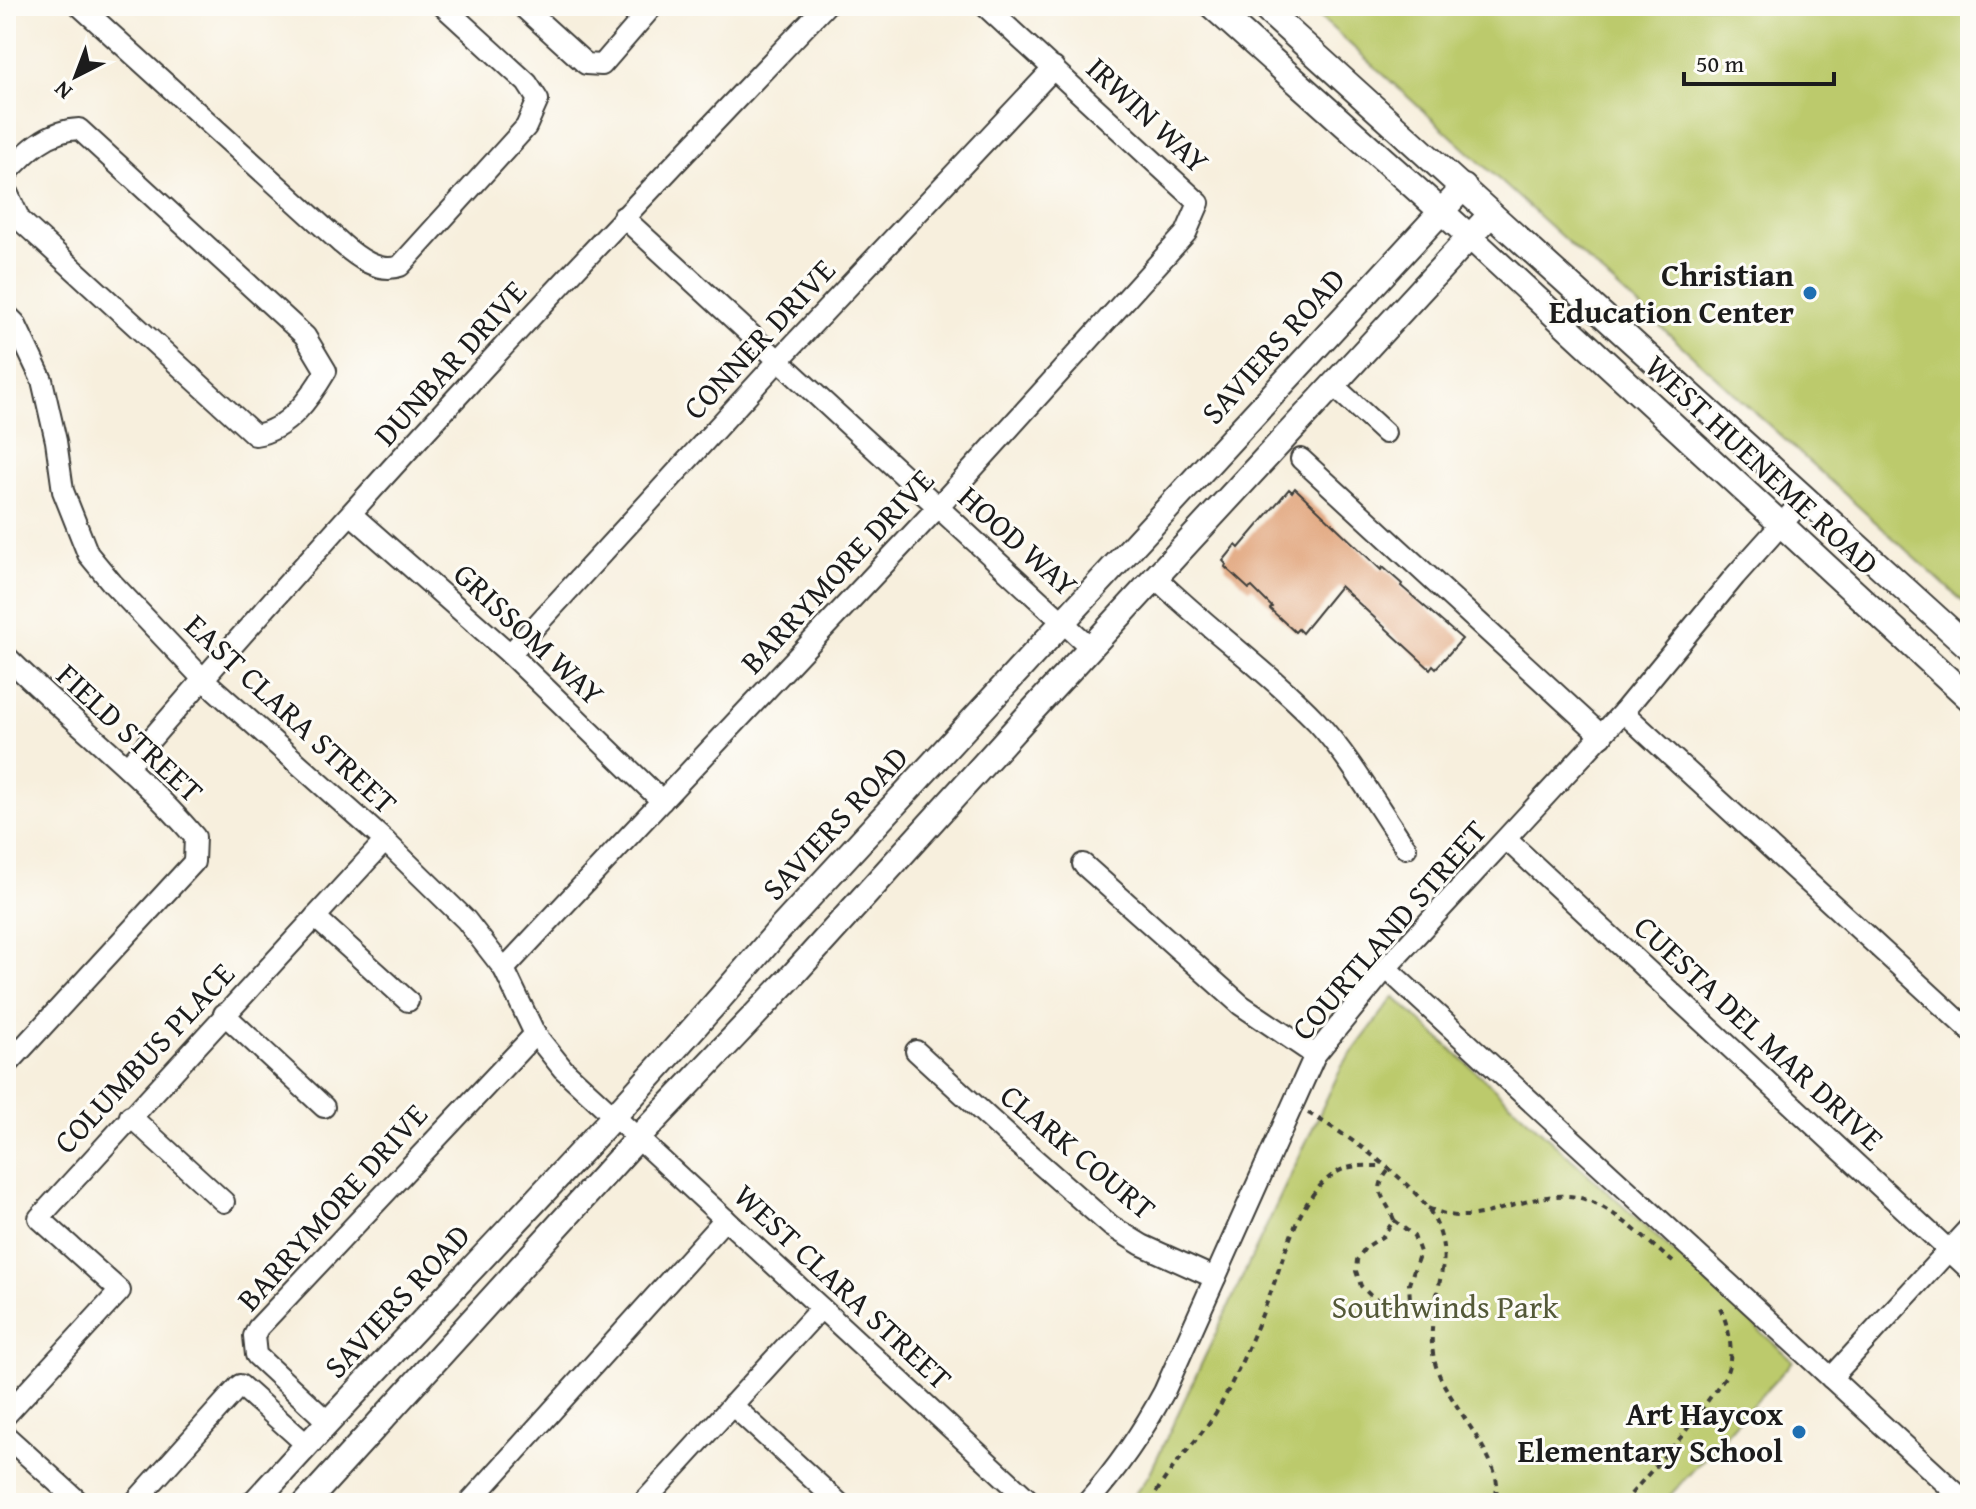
<svg xmlns="http://www.w3.org/2000/svg" width="1976" height="1509" font-family="'Gentium Book Plus',serif">
<rect width="100%" height="100%" fill="#fdfcf7"/>
<filter id="ink" filterUnits="userSpaceOnUse"><feTurbulence type="fractalNoise" baseFrequency=".0125" numOctaves="2"/><feDisplacementMap in="SourceGraphic" scale="16" xChannelSelector="R" yChannelSelector="G"/><feConvolveMatrix kernelMatrix="1 2 1 2 8 2 1 2 1" color-interpolation-filters="sRGB"/></filter>
<filter id="wash" filterUnits="userSpaceOnUse"><feTurbulence type="fractalNoise" baseFrequency=".006" numOctaves="4" result="noise"/><feDisplacementMap in="SourceGraphic" scale="32" xChannelSelector="R" yChannelSelector="G"/><feGaussianBlur stdDeviation="1.8" result="paint"/><feColorMatrix in="noise" values="0 0 0 0 0 0 0 0 0 0 0 0 0 0 0 0 0 1.4 0 .05"/><feComposite in="paint" operator="in"/></filter>
<g filter="url(#wash)">
<rect width="100%" height="100%" fill="#f7efdd"/>
<!-- green -->
<g fill="#bcca6c" stroke="#6c7344" stroke-width="2">
<path d="M1308,6H1970V608Z"/>
<path d="M1394,997L1793,1361L1663,1503H1128L1149,1475L1342,1066Z"/>
</g>
<g id="blocks">
<!-- building -->
<path fill="#df9e72" d="M1295,488L1381,570L1383,567L1402,584L1401,586L1462,639L1436,668L1433,665L1430,669L1340,586L1302,633L1298,629L1295,632L1270,609L1272,607L1252,587L1249,589L1225,567L1226,564L1223,561L1236,545L1239,548L1289,489L1292,492Z"/>
</g>
</g>
<g filter="url(#ink)">
<use href="#blocks" fill-opacity="0" stroke="#3d3c39" stroke-width="2"/>
<g fill="none" stroke-linecap="round" stroke-linejoin="round">
<!-- minor casing -->
<g stroke="#3d3c39" stroke-width="24">
<g id="minor">
<path d="M80,6L342,244C357,257 379,274 400,266L526,127L538,100L527,83L443,6"/>
<path d="M522,6L586,64L602,65L653,6"/>
<path d="M6,174C27,151 48,130 79,129L305,336L326,371C310,398 288,430 255,435L20,220L6,190"/>
<path d="M623,217L1091,648"/>
<path d="M6,314L15,323L42,380L56,441L63,491L88,554L112,583L203,679L385,841L466,920L504,969L535,1034L563,1069L1032,1503"/>
<path d="M1334,386L1385,433"/>
<path d="M1301,459L1602,736"/>
<path d="M351,514L510,654L662,801"/>
<path d="M1156,578C1207,628 1267,670 1317,722C1351,759 1377,806 1406,848"/>
<path d="M510,654L780,359L1054,68"/>
<path d="M6,656C67,718 138,770 195,837L194,862L6,1066"/>
<path d="M1623,712L1970,1031"/>
<path d="M127,767C351,506 587,255 825,6"/>
<path d="M1507,840L1970,1270"/>
<path d="M1083,864L1241,1005L1315,1055"/>
<path d="M315,917L408,1001"/>
<path d="M1386,968L1967,1503"/>
<path d="M504,969L937,508L1186,233L1199,203L985,6"/>
<path d="M224,1014L324,1107"/>
<path d="M916,1051L1014,1141L1111,1226L1142,1245L1215,1278"/>
<path d="M130,1116L224,1202"/>
<path d="M1831,1378L1970,1227"/>
<path d="M732,1405L839,1503"/>
<path d="M6,1415L120,1291L39,1218L385,841"/>
<path d="M328,1422L256,1355L254,1336L258,1328L535,1034"/>
<path d="M6,1436L80,1503"/>
<path d="M134,1503L240,1385L307,1445"/>
<path d="M469,1503L725,1219"/>
<path d="M643,1503L821,1308"/>
<path d="M1087,1503C1118,1468 1142,1433 1164,1392L1315,1055L1386,968L1623,712L1735,576L1805,498"/>
</g>
</g>
<!-- major casing -->
<g stroke="#3d3c39" stroke-width="28">
<g id="major">
<path d="M1212,6L1470,237L1970,699"/>
<path d="M1262,6L1970,648"/>
<path d="M254,1503C428,1311 611,1128 778,931L1464,187"/>
<path d="M306,1503L637,1139L792,976L1032,711L1491,214"/>
</g>
</g>
<!-- path -->
<g stroke="#3d3c39" stroke-width="4" stroke-dasharray="6 6" stroke-linecap="butt">
<path d="M1308,1113C1345,1133 1401,1173 1427,1207C1438,1222 1446,1246 1443,1264C1437,1301 1424,1336 1438,1372C1450,1403 1496,1455 1497,1485C1497,1491 1495,1498 1494,1503"/>
<path d="M1388,1171C1371,1193 1386,1197 1394,1220L1383,1236L1365,1248L1357,1260L1356,1271L1361,1286L1373,1298L1383,1302L1393,1304L1410,1300L1435,1307"/>
<path d="M1428,1208C1440,1213 1452,1217 1465,1216C1506,1214 1546,1185 1587,1200C1616,1210 1649,1243 1673,1262"/>
<path d="M1394,1220L1414,1236L1420,1252L1409,1284L1410,1300"/>
<path d="M1151,1503C1168,1466 1201,1440 1221,1404C1239,1370 1255,1333 1269,1297C1284,1259 1297,1198 1334,1174C1348,1164 1364,1166 1381,1166"/>
<path d="M1623,1503L1682,1436L1725,1377C1736,1353 1729,1326 1718,1303"/>
</g>
<!-- minor -->
<use href="#minor" stroke="#fff" stroke-width="20"/>
<!-- major -->
<use href="#major" stroke="#fff" stroke-width="24"/>
</g>
</g>
<!-- markers -->
<g fill="#1f6fb2" stroke="#fdfcf7" stroke-width="3">
<circle cx="1810" cy="293" r="8"/>
<circle cx="1799" cy="1432" r="8"/>
</g>
<g text-anchor="middle" stroke-width="6" stroke-linejoin="round" paint-order="stroke">
<!-- street labels -->
<g font-size="32" fill="#1c1c1c" stroke="#fdfcf7">
<text transform="translate(1148 115) rotate(43)" y="11">IRWIN WAY</text>
<text transform="translate(759 339) rotate(-47)" y="11">CONNER DRIVE</text>
<text transform="translate(1273 346) rotate(-48)" y="11">SAVIERS ROAD</text>
<text transform="translate(450 363) rotate(-48)" y="11">DUNBAR DRIVE</text>
<text transform="translate(1762 465) rotate(43)" y="11">WEST HUENEME ROAD</text>
<text transform="translate(1018 541) rotate(42)" y="11">HOOD WAY</text>
<text transform="translate(837 571) rotate(-47)" y="11">BARRYMORE DRIVE</text>
<text transform="translate(529 634) rotate(43)" y="11">GRISSOM WAY</text>
<text transform="translate(291 714) rotate(43)" y="11">EAST CLARA STREET</text>
<text transform="translate(130 733) rotate(43)" y="11">FIELD STREET</text>
<text transform="translate(835 823) rotate(-47)" y="11">SAVIERS ROAD</text>
<text transform="translate(1389 930) rotate(-49)" y="11">COURTLAND STREET</text>
<text transform="translate(1759 1033) rotate(43)" y="11">CUESTA DEL MAR DRIVE</text>
<text transform="translate(144 1058) rotate(-47)" y="11">COLUMBUS PLACE</text>
<text transform="translate(1078 1152) rotate(40)" y="11">CLARK COURT</text>
<text transform="translate(332 1207) rotate(-48)" y="11">BARRYMORE DRIVE</text>
<text transform="translate(843 1287) rotate(43)" y="11">WEST CLARA STREET</text>
<text transform="translate(397 1301) rotate(-47)" y="11">SAVIERS ROAD</text>
</g>
<!-- poi labels -->
<g font-size="32" font-weight="bold" fill="#1c1c1c" stroke="#fdfcf7" text-anchor="end">
<text x="1794" y="286">Christian<tspan x="1794" dy="37">Education Center</tspan></text>
<text x="1783" y="1425">Art Haycox<tspan x="1783" dy="37">Elementary School</tspan></text>
</g>
<!-- park labels -->
<g font-size="32" fill="#545938" stroke="#fdfcf7">
<text x="1445" y="1318">Southwinds Park</text>
</g>
</g>
<!-- margin -->
<rect width="1976" height="1509" fill="none" stroke="#fdfcf7" stroke-width="32"/>
<!-- north arrow -->
<g transform="translate(76 76) rotate(222)" stroke="#fdfcf7" stroke-width="6" paint-order="stroke">
<path d="M0-6L14 30L0 20L-14 30Z" fill="#1c1c1c"/>
<text y="-12" font-size="22" font-weight="bold" text-anchor="middle" fill="#1c1c1c">N</text>
</g>
<!-- scale -->
<path d="M1684 72v12h150v-12" fill="none" stroke="#1c1c1c" stroke-width="4"/>
<text x="1696" y="72" font-size="24" fill="#1c1c1c" stroke="#fdfcf7" stroke-width="6" paint-order="stroke">50 m</text>
</svg>
